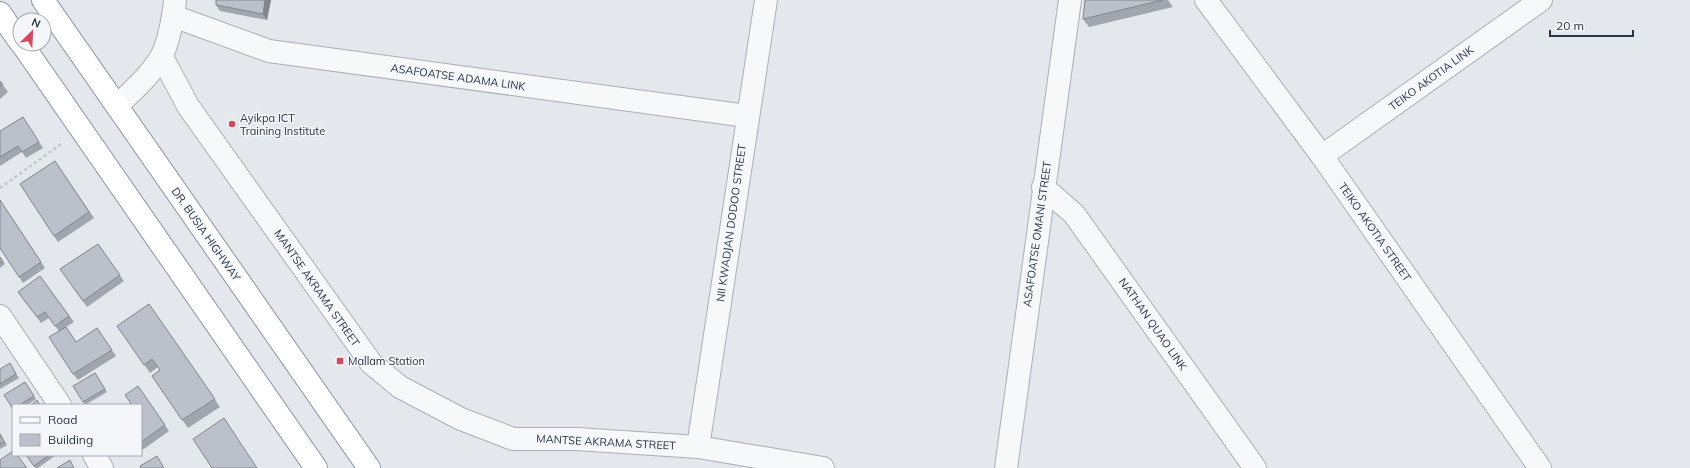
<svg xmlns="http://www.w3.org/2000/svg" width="1690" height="468" font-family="Mulish,sans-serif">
<rect width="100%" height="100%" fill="#e4e7ec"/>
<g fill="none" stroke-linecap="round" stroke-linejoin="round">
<!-- minor casing -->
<g stroke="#a9aeb7" stroke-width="24">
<g id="minor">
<path d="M1206,0L1322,156L1540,468"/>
<path d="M173,16L269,51L747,116"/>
<path d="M162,57L188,106L371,363L400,387L461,419L513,439H577L698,447L823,468"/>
<path d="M117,106C132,91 150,76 161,57C168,45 174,15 175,0"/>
<path d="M1322,156L1541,0"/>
<path d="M1043,187L1074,214L1255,468"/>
<path d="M0,316L60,405"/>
<path d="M698,447L766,0"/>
<path d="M94,455L102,468"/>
<path d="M1006,468L1070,0"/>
</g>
</g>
<!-- trunk casing -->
<g stroke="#8b94a3" stroke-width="24">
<g id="trunk">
<path d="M43,0L369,468"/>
<path d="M0,13L20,42"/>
<path d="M22,44L316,468"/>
</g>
</g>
<!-- path -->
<path stroke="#c2c5cb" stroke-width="2.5" stroke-dasharray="3 3" stroke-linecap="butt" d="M0,188L61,144"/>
<!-- minor -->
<use href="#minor" stroke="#f7f8fa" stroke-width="22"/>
<!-- trunk -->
<use href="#trunk" stroke="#fff" stroke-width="22"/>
</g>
<!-- wall -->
<g fill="#a1a5ae">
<path d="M216,0H271L267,20L220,11L216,5Z"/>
<path d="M1085,0H1168L1173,7L1089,27L1083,19Z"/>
<path d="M0,81L8,92L0,99Z"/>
<path d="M23,117L43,148L26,158L22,152L0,166V131Z"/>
<path d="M55,161L94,218L58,242L20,184Z"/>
<path d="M0,200L45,268L23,283L0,248Z"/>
<path d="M98,244L124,281L87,307L60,269Z"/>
<path d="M0,257L5,264L0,268Z"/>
<path d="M40,276L74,322L66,327L76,342L97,328L116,356L78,380L73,374L59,331L49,318L41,323L18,292Z"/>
<path d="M149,304L220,407L188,428L152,376L160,370L158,367L150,373L117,326Z"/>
<path d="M12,367L19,378L0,389V369Z"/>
<path d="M95,373L107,392L85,405L83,402Z"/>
<path d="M25,382L36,399L27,405H13Z"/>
<path d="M138,386L169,431L141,451V405Z"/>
<path d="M0,433L7,445L0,449Z"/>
<path d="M26,455H56L38,468H35Z"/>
</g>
<!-- shaded-wall -->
<path fill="#83868d" d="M265,0H271L267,20L263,14Z"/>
<!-- building -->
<g fill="#bbc0ca" stroke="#83868d">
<path d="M216,0H265L263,14L216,5Z"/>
<path d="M1085,0H1163L1083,19Z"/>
<path d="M0,81L3,84L0,86Z"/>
<path d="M23,117L39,142L22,152L18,146L0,157V131Z"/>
<path d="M55,161L89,212L54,236L20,184Z"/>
<path d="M0,200L41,262L19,277L0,248Z"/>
<path d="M98,244L120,275L83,301L60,269Z"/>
<path d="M0,257L3,261L0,263Z"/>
<path d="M40,276L69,316L55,326L45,312L37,317L18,292Z"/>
<path d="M149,304L215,399L182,420L152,376L160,370L152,359L144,365L117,326Z"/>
<path d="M66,327L76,342L97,328L112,350L73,374L49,337Z"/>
<path d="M10,363L16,374L0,384V369Z"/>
<path d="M95,373L105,389L83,402L73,386Z"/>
<path d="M25,382L34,396L19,405H13V409L4,395Z"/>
<path d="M138,386L165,425L141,442V405H132L125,395Z"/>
<path d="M37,400L40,405H31Z"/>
<path d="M224,418L257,468H212L193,439Z"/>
<path d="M0,434L4,442L0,444Z"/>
<path d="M13,451V455H17L27,468H0V460Z"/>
<path d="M26,455H49L34,466Z"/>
<path d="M157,456L164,468H141L140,466Z"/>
<path d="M70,460L74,468H57Z"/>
</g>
<!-- markers -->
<g fill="#d1495b" stroke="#f4f6f9" stroke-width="1.5">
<circle cx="232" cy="124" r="4"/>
<rect x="336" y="357" width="8" height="8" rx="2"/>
</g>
<g text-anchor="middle" stroke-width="3" stroke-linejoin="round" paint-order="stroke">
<!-- street labels -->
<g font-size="11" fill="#2b3445" stroke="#f4f6f9">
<text transform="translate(458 77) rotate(8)" y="4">ASAFOATSE ADAMA LINK</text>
<text transform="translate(1431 78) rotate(-36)" y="4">TEIKO AKOTIA LINK</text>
<text transform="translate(731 223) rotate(-82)" y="4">NII KWADJAN DODOO STREET</text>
<text transform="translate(1375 232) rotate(55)" y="4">TEIKO AKOTIA STREET</text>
<text transform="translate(206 234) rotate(55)" y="4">DR. BUSIA HIGHWAY</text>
<text transform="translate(1037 234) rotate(-82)" y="4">ASAFOATSE OMANI STREET</text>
<text transform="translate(317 288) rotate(55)" y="4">MANTSE AKRAMA STREET</text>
<text transform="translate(1153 324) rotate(55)" y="4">NATHAN QUAO LINK</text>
<text transform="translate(606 442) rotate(3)" y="4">MANTSE AKRAMA STREET</text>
</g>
<!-- poi labels -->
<g font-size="11" fill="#2b3445" stroke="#f4f6f9" text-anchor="start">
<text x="240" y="122">Ayikpa ICT<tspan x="240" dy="13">Training Institute</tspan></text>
<text x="348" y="365">Mallam Station</text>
</g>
</g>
<!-- legend -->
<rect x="12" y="404" width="130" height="52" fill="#f4f6f9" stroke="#a4a8b1"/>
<rect x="20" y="417" width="20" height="6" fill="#f7f8fa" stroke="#a4a8b1"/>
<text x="48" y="424" font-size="12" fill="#2b3445">Road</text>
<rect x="20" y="434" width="20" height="12" fill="#bbc0ca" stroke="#a4a8b1"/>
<text x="48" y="444" font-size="12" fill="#2b3445">Building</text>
<!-- north arrow -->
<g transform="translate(32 32) rotate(24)"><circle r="19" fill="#f4f6f9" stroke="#a4a8b1"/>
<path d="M0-3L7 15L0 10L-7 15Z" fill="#d1495b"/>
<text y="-6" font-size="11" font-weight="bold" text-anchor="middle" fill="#2b3445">N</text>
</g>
<!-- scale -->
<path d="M1550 30v6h83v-6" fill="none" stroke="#2b3445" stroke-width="2"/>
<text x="1556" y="30" font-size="12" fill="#2b3445" stroke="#f4f6f9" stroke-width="3" paint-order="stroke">20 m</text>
</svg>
